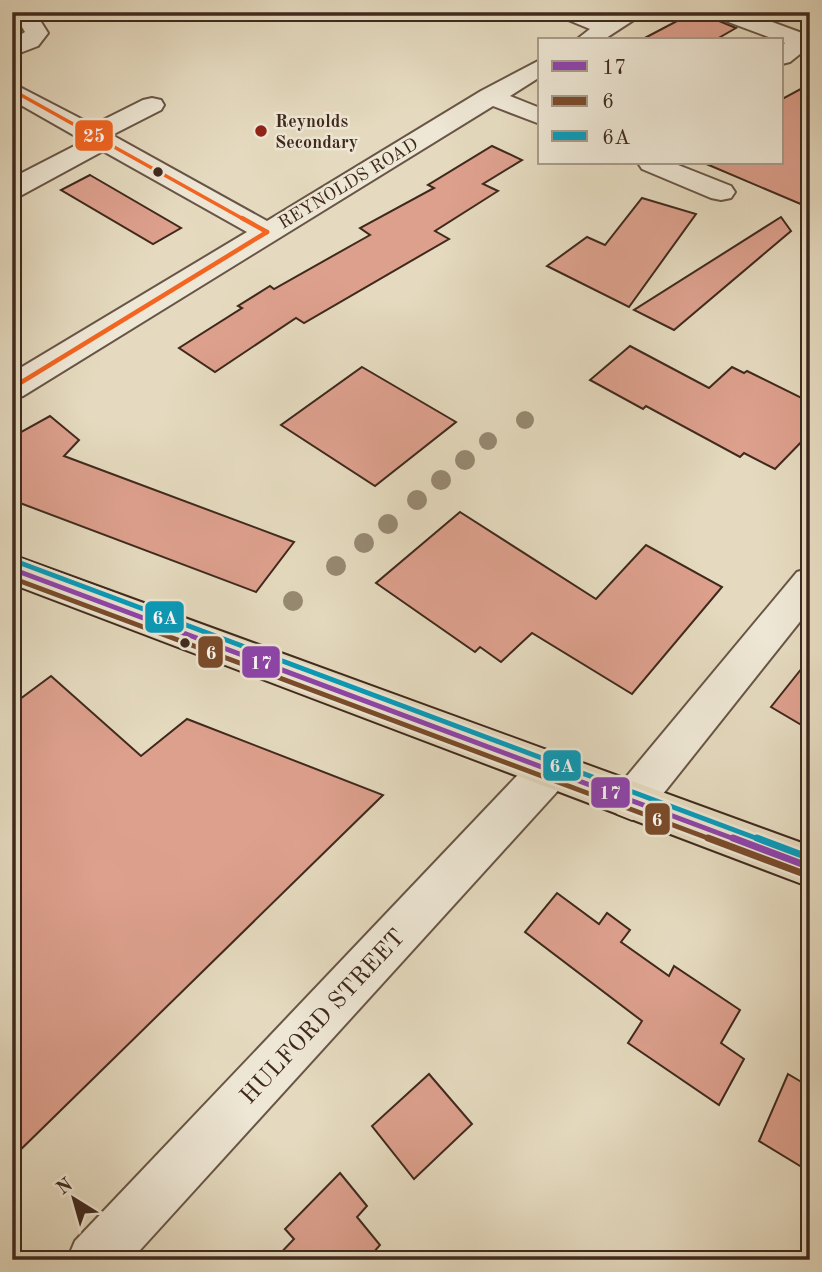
<svg xmlns="http://www.w3.org/2000/svg" width="822" height="1272" font-family="'Old Standard TT',serif">
<rect width="100%" height="100%" fill="#e5dabf"/>
<filter id="stains"><feTurbulence type="fractalNoise" baseFrequency=".00286" numOctaves="4"/><feColorMatrix values="0 0 0 0 .2 0 0 0 0 .09 0 0 0 0 .02 0 0 0 .5 -.17"/></filter>
<radialGradient id="worn" r=".72"><stop offset=".6" stop-color="#630" stop-opacity="0"/><stop offset="1" stop-color="#630" stop-opacity=".3"/></radialGradient>
<!-- building -->
<g fill="#dda08d" stroke="#3f291d" stroke-width="2">
<path d="M694,12H710L714,19L736,28L715,40H641Z"/>
<path d="M810,84V208L704,163H782V99Z"/>
<path d="M492,146L522,160L483,184L498,191L435,231L449,239L304,323L296,318L215,372L179,348L242,308L238,306L270,286L274,289L370,235L360,228L434,188L428,185Z"/>
<path d="M90,175L181,228L153,244L61,190Z"/>
<path d="M642,198L696,214L629,307L547,266L587,237L605,245Z"/>
<path d="M781,217L791,231L674,330L634,310Z"/>
<path d="M630,346L709,388L732,367L744,373L747,371L810,402V433L775,469L744,453L740,457L646,406L643,409L590,380Z"/>
<path d="M362,367L456,422L375,486L281,425Z"/>
<path d="M50,416L79,440L64,456L294,542L256,592L12,500V437Z"/>
<path d="M460,512L596,599L646,545L722,587L632,694L532,633L501,662L480,647L475,652L376,583Z"/>
<path d="M810,658V730L771,707Z"/>
<path d="M51,676L141,756L187,719L383,795L12,1158V705Z"/>
<path d="M557,893L599,924L607,913L630,930L621,942L669,976L674,966L740,1010L721,1043L744,1059L719,1105L628,1043L642,1021L525,932Z"/>
<path d="M429,1074L472,1124L414,1179L372,1126Z"/>
<path d="M788,1074L810,1087V1172L759,1141Z"/>
<path d="M340,1173L367,1206L357,1217L380,1245L367,1260H274L294,1239L285,1229Z"/>
</g>
<g fill="none" stroke-linecap="round" stroke-linejoin="round">
<!-- minor casing -->
<g stroke="#685546" stroke-width="4">
<g id="minor">
<path d="M13,12H37L36,14L48,33L38,46L12,56V40L25,32Z"/>
<path d="M558,12H589L606,19L618,12H646L603,40H576L590,29L561,17Z"/>
<path d="M712,12H745L810,36V46L790,62L782,64V46L785,43L715,17Z"/>
<path d="M540,60V77L510,96L540,108V124L493,106L23,396L12,399V373L247,232L103,151L22,195L12,197V178L84,141L12,100V83L93,125L143,100L152,98L161,100L164,105L161,110L112,135L267,221L481,91Z"/>
<path d="M638,163H673L731,186L735,192L731,198L721,200L711,198L642,169Z"/>
<path d="M810,568V609L647,814L632,820L617,814L611,801L617,788L797,572Z"/>
<path d="M549,753L564,758L570,771L564,784L131,1260H67L75,1241L534,758Z"/>
</g>
</g>
<!-- major casing -->
<g stroke="#3f291d" stroke-width="4">
<path id="major" d="M12,555L810,846V887L12,584Z"/>
</g>
<!-- minor -->
<use href="#minor" fill="#eee7d5" fill-rule="evenodd"/>
<!-- major -->
<use href="#major" fill="#e5dabf" fill-rule="evenodd"/>
<!-- bus-1-far1 casing -->
<g stroke="#eee7d5" stroke-width="10">
<path id="bus-1-far1" d="M12,569L737,840"/>
</g>
<!-- bus-1 casing -->
<g stroke="#eee7d5" stroke-width="12">
<path id="bus-1" d="M733,838L810,867"/>
</g>
<!-- bus-2-far1 casing -->
<g stroke="#eee7d5" stroke-width="10">
<path id="bus-2-far1" d="M12,578L713,840"/>
</g>
<!-- bus-2 casing -->
<g stroke="#eee7d5" stroke-width="12">
<path id="bus-2" d="M708,838L807,875"/>
</g>
<!-- bus-3-far1 casing -->
<g stroke="#eee7d5" stroke-width="10">
<path id="bus-3-far1" d="M15,561L761,840"/>
</g>
<!-- bus-3 casing -->
<g stroke="#eee7d5" stroke-width="12">
<path id="bus-3" d="M757,838L810,858"/>
</g>
<!-- bus-4-far1 casing -->
<g stroke="#eee7d5" stroke-width="7">
<path id="bus-4-far1" d="M12,90L245,220"/>
</g>
<!-- bus-4 casing -->
<g stroke="#eee7d5" stroke-width="9">
<g id="bus-4">
<path d="M242,218L267,232"/>
<path d="M12,388L267,232"/>
</g>
</g>
<!-- bus-1-far1 -->
<use href="#bus-1-far1" stroke="#8e44ad" stroke-width="5"/>
<!-- bus-1 -->
<use href="#bus-1" stroke="#8e44ad" stroke-width="7"/>
<!-- bus-2-far1 -->
<use href="#bus-2-far1" stroke="#7a4b2a" stroke-width="5"/>
<!-- bus-2 -->
<use href="#bus-2" stroke="#7a4b2a" stroke-width="7"/>
<!-- bus-3-far1 -->
<use href="#bus-3-far1" stroke="#069cbc" stroke-width="5"/>
<!-- bus-3 -->
<use href="#bus-3" stroke="#069cbc" stroke-width="7"/>
<!-- bus-4-far1 -->
<use href="#bus-4-far1" stroke="#f26522" stroke-width="3.5"/>
<!-- bus-4 -->
<use href="#bus-4" stroke="#f26522" stroke-width="4.5"/>
</g>
<!-- trees -->
<g fill="#978972">
<circle cx="525" cy="420" r="9"/>
<circle cx="488" cy="441" r="9"/>
<circle cx="465" cy="460" r="10"/>
<circle cx="441" cy="480" r="10"/>
<circle cx="417" cy="500" r="10"/>
<circle cx="388" cy="524" r="10"/>
<circle cx="364" cy="543" r="10"/>
<circle cx="336" cy="566" r="10"/>
<circle cx="293" cy="601" r="10"/>
</g>
<!-- markers -->
<circle fill="#8f2418" stroke="#eee7d5" stroke-width="2.5" cx="261" cy="131" r="7"/>
<g fill="#3f291d" stroke="#eee7d5" stroke-width="2.5">
<circle cx="158" cy="172" r="6"/>
<circle cx="185" cy="643" r="6"/>
</g>
<g text-anchor="middle" stroke-width="5" stroke-linejoin="round" paint-order="stroke">
<!-- far-poi labels -->
<g font-size="18" font-weight="bold" fill="#3f291d" stroke="#eee7d5" text-anchor="start">
<text x="275" y="127">Reynolds<tspan x="275" dy="21">Secondary</tspan></text>
</g>
<!-- far-street labels -->
<g font-size="18" fill="#3f291d" stroke="#eee7d5">
<text transform="translate(348 183) rotate(-31)" y="6">REYNOLDS ROAD</text>
</g>
<!-- near-street labels -->
<g font-size="24" fill="#3f291d" stroke="#eee7d5">
<text transform="translate(322 1016) rotate(-47)" y="8">HULFORD STREET</text>
</g>
</g>
<g stroke="#eee7d5" stroke-width="2.5">
<rect x="74" y="119" width="40" height="33" rx="7" fill="#f26522"/>
<rect x="144" y="600" width="41" height="34" rx="7" fill="#069cbc"/>
<rect x="197" y="635" width="27" height="34" rx="7" fill="#7a4b2a"/>
<rect x="241" y="645" width="40" height="34" rx="7" fill="#8e44ad"/>
<rect x="542" y="749" width="40" height="33" rx="7" fill="#069cbc"/>
<rect x="590" y="776" width="41" height="33" rx="7" fill="#8e44ad"/>
<rect x="644" y="802" width="27" height="34" rx="7" fill="#7a4b2a"/>
</g>
<g font-size="19" text-anchor="middle" font-weight="bold" fill="#fff">
<text x="94" y="142">25</text>
<text x="165" y="624">6A</text>
<text x="211" y="659">6</text>
<text x="261" y="669">17</text>
<text x="562" y="772">6A</text>
<text x="610" y="799">17</text>
<text x="657" y="826">6</text>
</g>
<!-- margin -->
<rect width="822" height="1272" fill="none" stroke="#e5dabf" stroke-width="42"/>
<rect x="14" y="14" width="794" height="1244" fill="none" stroke="#3f291d" stroke-width="3.5"/>
<rect x="21" y="21" width="780" height="1230" fill="none" stroke="#3f291d" stroke-width="2"/>
<!-- legend -->
<rect x="538" y="38" width="245" height="126" fill="#eee7d5" stroke="#a89b8b" stroke-width="2"/>
<rect x="552" y="61" width="35" height="10" fill="#8e44ad" stroke="#a89b8b" stroke-width="2"/>
<text x="602" y="74" font-size="21" fill="#3f291d">17</text>
<rect x="552" y="96" width="35" height="10" fill="#7a4b2a" stroke="#a89b8b" stroke-width="2"/>
<text x="602" y="108" font-size="21" fill="#3f291d">6</text>
<rect x="552" y="131" width="35" height="10" fill="#069cbc" stroke="#a89b8b" stroke-width="2"/>
<text x="602" y="144" font-size="21" fill="#3f291d">6A</text>
<!-- north arrow -->
<g transform="translate(74 1199) rotate(323)" stroke="#eee7d5" stroke-width="5" paint-order="stroke">
<path d="M0-5L12 26L0 18L-12 26Z" fill="#3f291d"/>
<text y="-10" font-size="19" font-weight="bold" text-anchor="middle" fill="#3f291d">N</text>
</g>
<rect width="100%" height="100%" filter="url(#stains)"/>
<rect width="100%" height="100%" fill="url(#worn)"/>
</svg>
